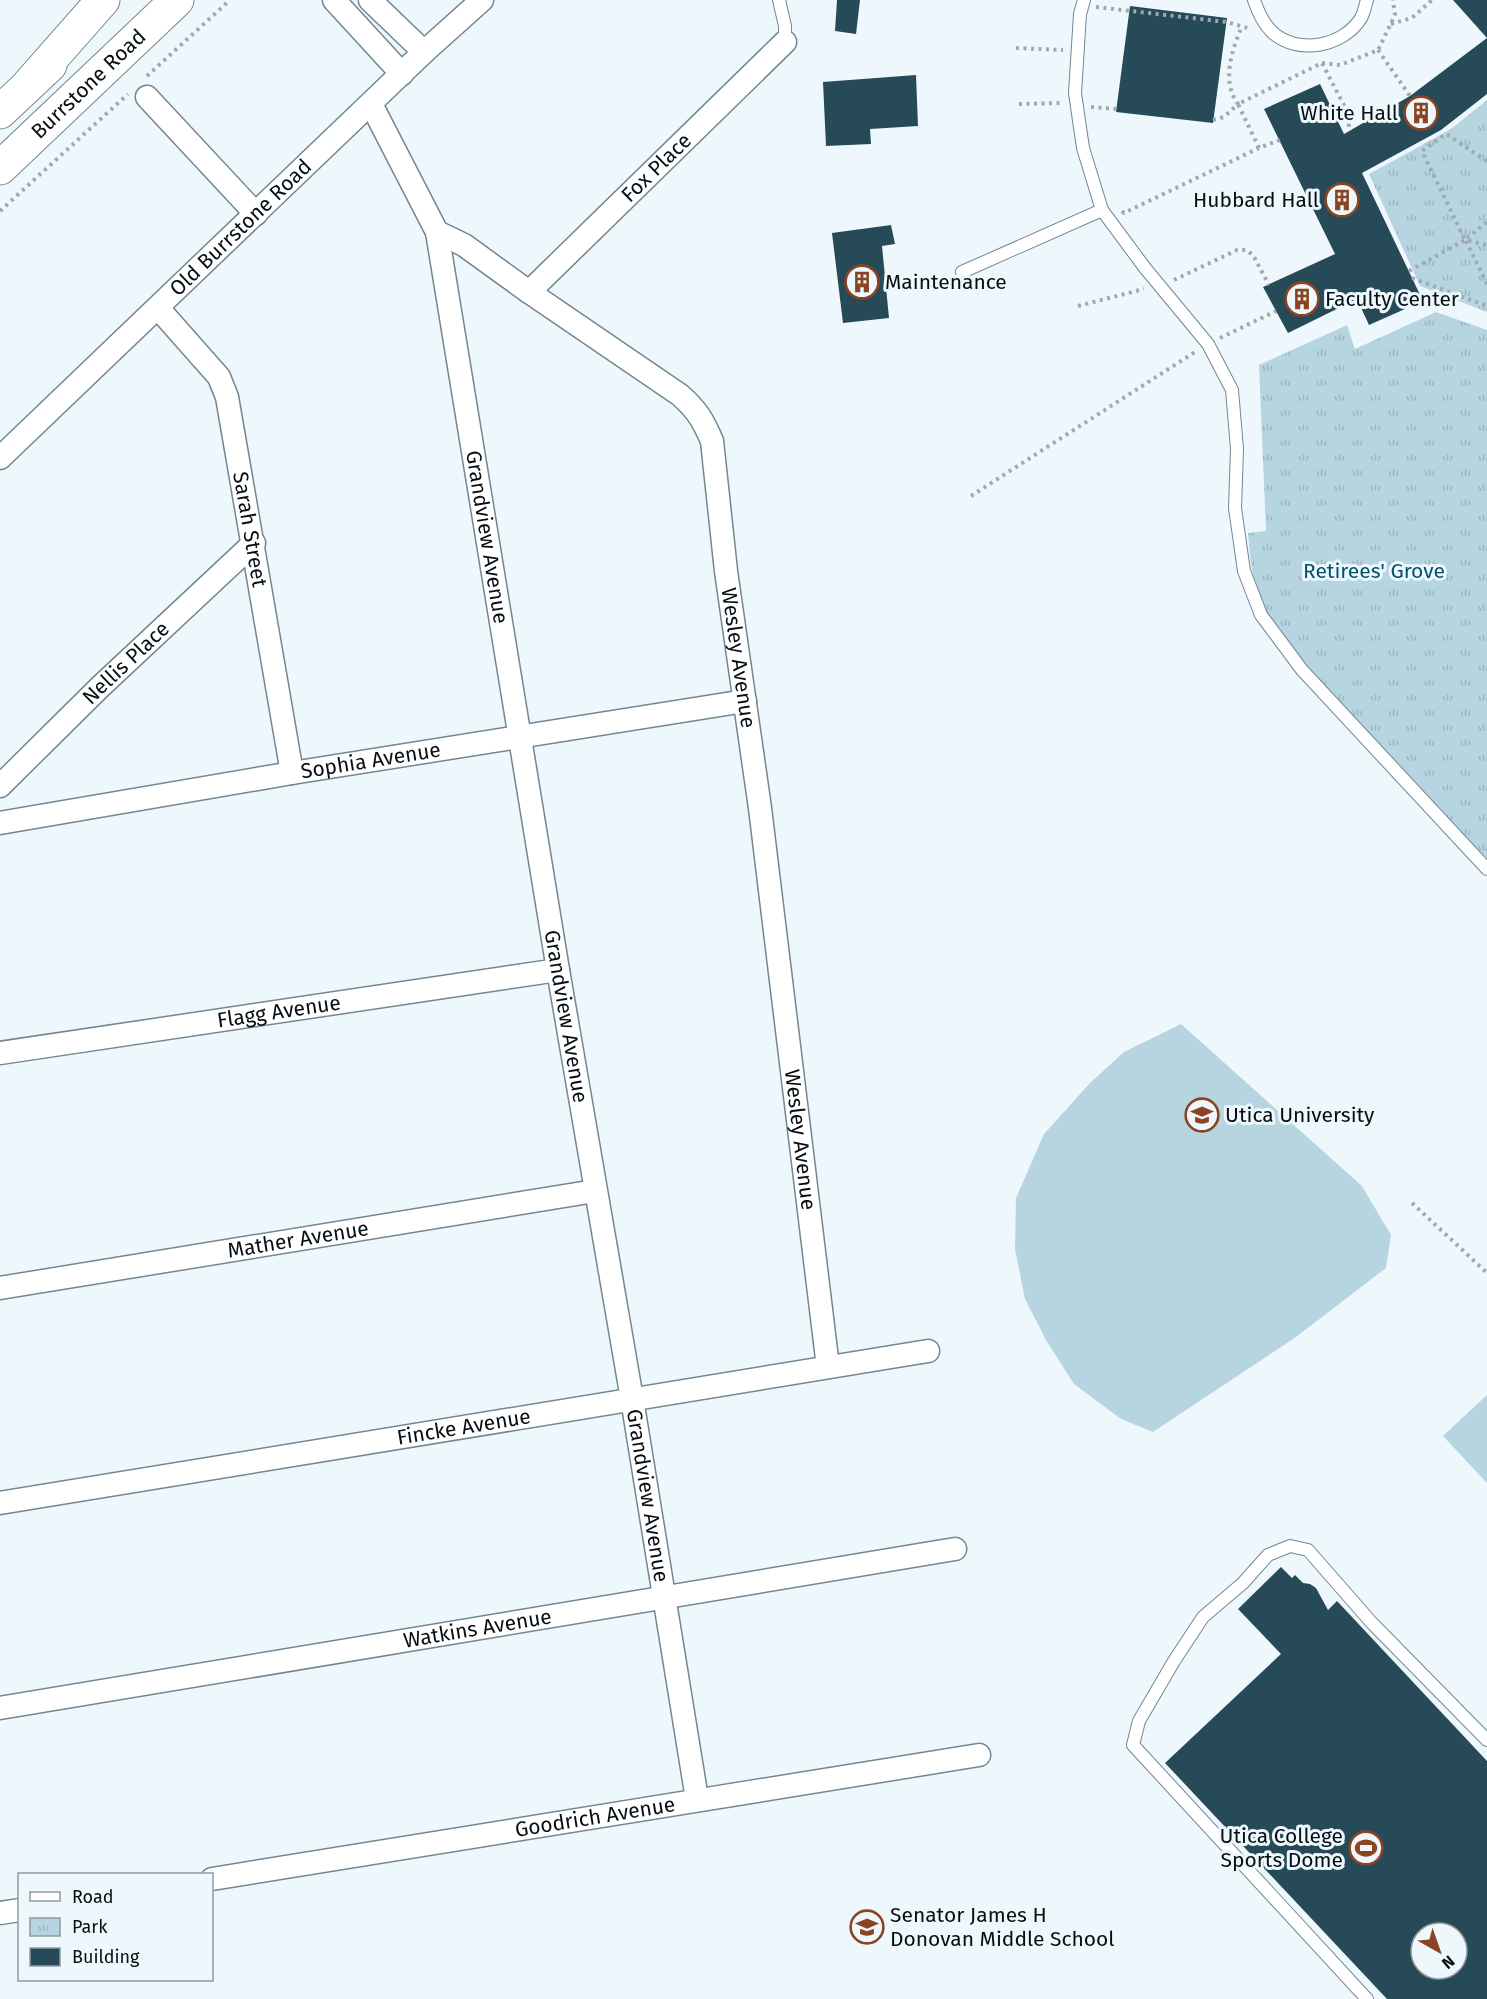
<svg xmlns="http://www.w3.org/2000/svg" width="1487" height="1999" font-family="'Fira Sans',sans-serif">
<defs>
<pattern id="park-tufts" width="24" height="20" patternUnits="userSpaceOnUse" patternTransform="scale(1.5)"><rect width="24" height="20" fill="#b6d5e1"/><path d="M3 7l-1-3M5 7V3M7 7l1-3M15 17l-1-3M17 17v-4M19 17l1-3" fill="none" stroke="#9bb6c0"/></pattern>
</defs>
<rect width="100%" height="100%" fill="#eef8fc"/>
<!-- park -->
<g fill="url(#park-tufts)">
<path d="M1487,100V312L1420,286L1369,174L1451,129Z"/>
<path d="M1436,312L1487,330V859C1442,812 1398,766 1354,719C1321,684 1283,648 1262,604C1252,581 1250,558 1248,533L1266,531L1259,365L1347,325L1355,349Z"/>
</g>
<!-- pitch -->
<g fill="#b6d5e1">
<path d="M1181,1024L1362,1186L1391,1235L1386,1268L1296,1337L1153,1432L1121,1419L1074,1384L1046,1340L1025,1299L1015,1249L1016,1198L1044,1134L1090,1083L1124,1052Z"/>
<path d="M1487,1395V1483L1443,1436Z"/>
</g>
<!-- building -->
<g fill="#264a57" fill-rule="evenodd">
<path d="M837,0H860L856,34L835,31Z"/>
<path d="M1453,0H1487V94L1441,130L1362,173L1423,301L1369,325L1357,299L1288,333L1263,287L1335,254L1264,109L1320,84L1344,134L1410,96L1487,38Z"/>
<path d="M1130,6L1227,18L1213,123L1116,112Z"/>
<path d="M916,75L918,126L870,129L871,144L826,146L823,82Z"/>
<path d="M891,225L895,244L882,246L889,318L843,323L832,233Z"/>
<path d="M1281,1567L1292,1578L1295,1575L1303,1583L1310,1584L1316,1588L1328,1610L1337,1601L1487,1761V1999H1387L1165,1763L1281,1654L1238,1609ZM1421,1933H1457V1969H1421Z"/>
</g>
<g fill="none" stroke-linecap="round" stroke-linejoin="round">
<!-- lane casing -->
<g stroke="#718791" stroke-width="14">
<g id="lane">
<path d="M779,0L785,26V42"/>
<path d="M1254,0C1258,12 1263,23 1272,32C1298,56 1344,46 1361,18C1364,13 1365,6 1367,0"/>
<path d="M1102,210L1145,268L1208,344L1232,390L1237,449L1235,508L1244,571L1261,615L1302,670L1487,869"/>
<path d="M962,272L1102,210L1083,148L1075,93L1080,14L1084,0"/>
<path d="M1367,1999L1133,1745L1139,1721L1174,1661L1203,1617L1243,1583L1268,1555L1290,1546L1308,1550L1371,1622L1487,1740"/>
</g>
</g>
<!-- street casing -->
<g stroke="#718791" stroke-width="25">
<g id="street">
<path d="M334,0L402,74"/>
<path d="M370,0L424,52"/>
<path d="M147,97L256,214"/>
<path id="s1" d="M371,104L437,232L464,245L529,292L680,395C697,410 703,420 712,441L726,571L760,808L828,1367"/>
<path id="s2" d="M437,232L558,970L632,1399L697,1799"/>
<path id="s3" d="M529,292L785,42"/>
<path id="s4" d="M158,308L219,377L227,397L292,773"/>
<path id="s5" d="M0,458L424,52L482,0"/>
<path id="s6" d="M0,786L100,687L254,543"/>
<path id="s7" d="M0,823L292,773L745,701"/>
<path id="s8" d="M0,1053L558,970"/>
<path id="s9" d="M0,1288L595,1191"/>
<path id="s10" d="M0,1503L928,1351"/>
<path id="s11" d="M0,1708L955,1549"/>
<path id="s12" d="M212,1879L979,1755"/>
<path d="M0,1913L20,1910"/>
</g>
</g>
<!-- secondary casing -->
<g stroke="#718791" stroke-width="35">
<g id="secondary">
<path d="M0,112L50,65"/>
<path id="s13" d="M0,168L177,0"/>
</g>
</g>
<!-- highway casing -->
<g stroke="#718791" stroke-width="35">
<path id="highway" d="M29,84L103,0"/>
</g>
<!-- path -->
<g stroke="#a0a9ad" stroke-width="4" stroke-dasharray="3 4.5" stroke-linecap="butt">
<path d="M1096,7L1227,22L1251,29"/>
<path d="M1391,24L1412,18L1432,0"/>
<path d="M1016,48L1063,50"/>
<path d="M1378,50L1410,96"/>
<path d="M1322,63L1340,65L1378,50L1395,15L1393,0"/>
<path d="M147,76L230,0"/>
<path d="M1019,104L1062,103"/>
<path d="M1091,107L1117,109"/>
<path d="M1213,120L1224,117L1238,104C1221,81 1232,50 1242,26"/>
<path d="M1280,140L1259,148L1238,104L1322,63L1350,117L1348,131"/>
<path d="M1487,161L1446,134L1422,151L1465,240L1487,222"/>
<path d="M0,211L128,94"/>
<path d="M1122,211L1124,213L1259,148"/>
<path d="M1466,241L1487,284"/>
<path d="M1409,271L1465,240L1487,245"/>
<path d="M1412,278L1487,306"/>
<path d="M1174,280L1237,250H1246L1253,255L1269,285"/>
<path d="M1078,306L1144,289"/>
<path d="M1220,338L1276,311"/>
<path d="M971,496L1195,352"/>
<path d="M1412,1203L1486,1272L1487,1271"/>
</g>
<!-- lane -->
<use href="#lane" stroke="#fff" stroke-width="12"/>
<!-- street -->
<use href="#street" stroke="#fff" stroke-width="22"/>
<!-- secondary -->
<use href="#secondary" stroke="#fff" stroke-width="33"/>
<!-- highway -->
<use href="#highway" stroke="#fff" stroke-width="33"/>
</g>
<!-- icons -->
<defs>
<g id="building-ring" transform="scale(1.725)"><circle r="9.5" fill="#eef8fc" stroke="#8b4421" stroke-width="1.5"/><path d="M-4-6H4V6H1V3H-1V6H-4ZM-2.5-4.3h1.7v1.8h-1.7ZM.8-4.3h1.7v1.8H.8ZM-2.5-1h1.7V.8h-1.7ZM.8-1h1.7V.8H.8Z" fill="#8b4421"/></g>
<g id="university-ring" transform="scale(1.725)"><circle r="9.5" fill="#eef8fc" stroke="#8b4421" stroke-width="1.5"/><path d="M0-5L7-2L0 1L-7-2ZM-4 1L0 2.5L4 1V4Q0 6-4 4Z" fill="#8b4421"/></g>
<g id="stadium-ring" transform="scale(1.725)"><circle r="9.5" fill="#eef8fc" stroke="#8b4421" stroke-width="1.5"/><path d="M0-5a6.5 5 0 1 0 0 10a6.5 5 0 1 0 0-10ZM-3.5-1.8h7v3.6h-7Z" fill="#8b4421"/></g>
<g id="school-ring" transform="scale(1.725)"><circle r="9.5" fill="#eef8fc" stroke="#8b4421" stroke-width="1.5"/><path d="M0-5L7-2L0 1L-7-2ZM-4 1L0 2.5L4 1V4Q0 6-4 4Z" fill="#8b4421"/></g>
</defs>
<g fill-rule="evenodd">
<use href="#building-ring" x="1421" y="113"/>
<use href="#building-ring" x="1342" y="200"/>
<use href="#building-ring" x="862" y="282"/>
<use href="#building-ring" x="1302" y="299"/>
<use href="#university-ring" x="1202" y="1115"/>
<use href="#stadium-ring" x="1366" y="1848"/>
<use href="#school-ring" x="867" y="1927"/>
</g>
<g text-anchor="middle" stroke-width="6" stroke-linejoin="round" paint-order="stroke">
<!-- street labels -->
<g font-size="21" fill="#060e12" stroke="#eef8fc">
<text dy="7" stroke="none"><textPath href="#s13" startOffset="122">Burrstone Road</textPath></text>
<text dy="7" stroke="none"><textPath href="#s3" startOffset="178">Fox Place</textPath></text>
<text dy="7" stroke="none"><textPath href="#s5" startOffset="333">Old Burrstone Road</textPath></text>
<text dy="7" stroke="none"><textPath href="#s4" startOffset="248">Sarah Street</textPath></text>
<text dy="7" stroke="none"><textPath href="#s2" startOffset="309">Grandview Avenue</textPath></text>
<text dy="7" stroke="none"><textPath href="#s1" startOffset="712">Wesley Avenue</textPath></text>
<text dy="7" stroke="none"><textPath href="#s6" startOffset="176">Nellis Place</textPath></text>
<text dy="7" stroke="none"><textPath href="#s7" startOffset="376">Sophia Avenue</textPath></text>
<text dy="7" stroke="none"><textPath href="#s8" startOffset="282">Flagg Avenue</textPath></text>
<text dy="7" stroke="none"><textPath href="#s2" startOffset="795">Grandview Avenue</textPath></text>
<text dy="7" stroke="none"><textPath href="#s1" startOffset="1198">Wesley Avenue</textPath></text>
<text dy="7" stroke="none"><textPath href="#s9" startOffset="302">Mather Avenue</textPath></text>
<text dy="7" stroke="none"><textPath href="#s10" startOffset="470">Fincke Avenue</textPath></text>
<text dy="7" stroke="none"><textPath href="#s2" startOffset="1281">Grandview Avenue</textPath></text>
<text dy="7" stroke="none"><textPath href="#s11" startOffset="484">Watkins Avenue</textPath></text>
<text dy="7" stroke="none"><textPath href="#s12" startOffset="388">Goodrich Avenue</textPath></text>
</g>
<!-- poi labels -->
<g font-size="21" fill="#060e12" stroke="#eef8fc" text-anchor="start">
<text x="1398" y="120" text-anchor="end">White Hall</text>
<text x="1319" y="207" text-anchor="end">Hubbard Hall</text>
<text x="885" y="289">Maintenance</text>
<text x="1325" y="306">Faculty Center</text>
<text x="1225" y="1122">Utica University</text>
<text x="1343" y="1843" text-anchor="end">Utica College<tspan x="1343" dy="24">Sports Dome</tspan></text>
<text x="890" y="1922">Senator James H<tspan x="890" dy="24">Donovan Middle School</tspan></text>
</g>
<!-- park labels -->
<g font-size="21" fill="#00526a" stroke="#eef8fc">
<text x="1374" y="578">Retirees' Grove</text>
</g>
</g>
<!-- legend -->
<rect x="18" y="1873" width="195" height="108" fill="#eef8fc" stroke="#919a9e" stroke-width="1.5"/>
<rect x="30" y="1892" width="30" height="9" fill="#ffffff" stroke="#919a9e" stroke-width="1.5"/>
<text x="72" y="1903" font-size="18" fill="#060e12">Road</text>
<rect x="30" y="1918" width="30" height="18" fill="url(#park-tufts)" stroke="#919a9e" stroke-width="1.5"/>
<text x="72" y="1933" font-size="18" fill="#060e12">Park</text>
<rect x="30" y="1948" width="30" height="18" fill="#264a57" stroke="#919a9e" stroke-width="1.5"/>
<text x="72" y="1963" font-size="18" fill="#060e12">Building</text>
<!-- north arrow -->
<g transform="translate(1439 1951) rotate(140)"><circle r="28" fill="#eef8fc" stroke="#919a9e" stroke-width="1.5"/>
<path d="M0-4.5L10 22L0 15L-10 22Z" fill="#8b4421"/>
<text y="-9" font-size="16" font-weight="bold" text-anchor="middle" fill="#060e12">N</text>
</g>
</svg>
